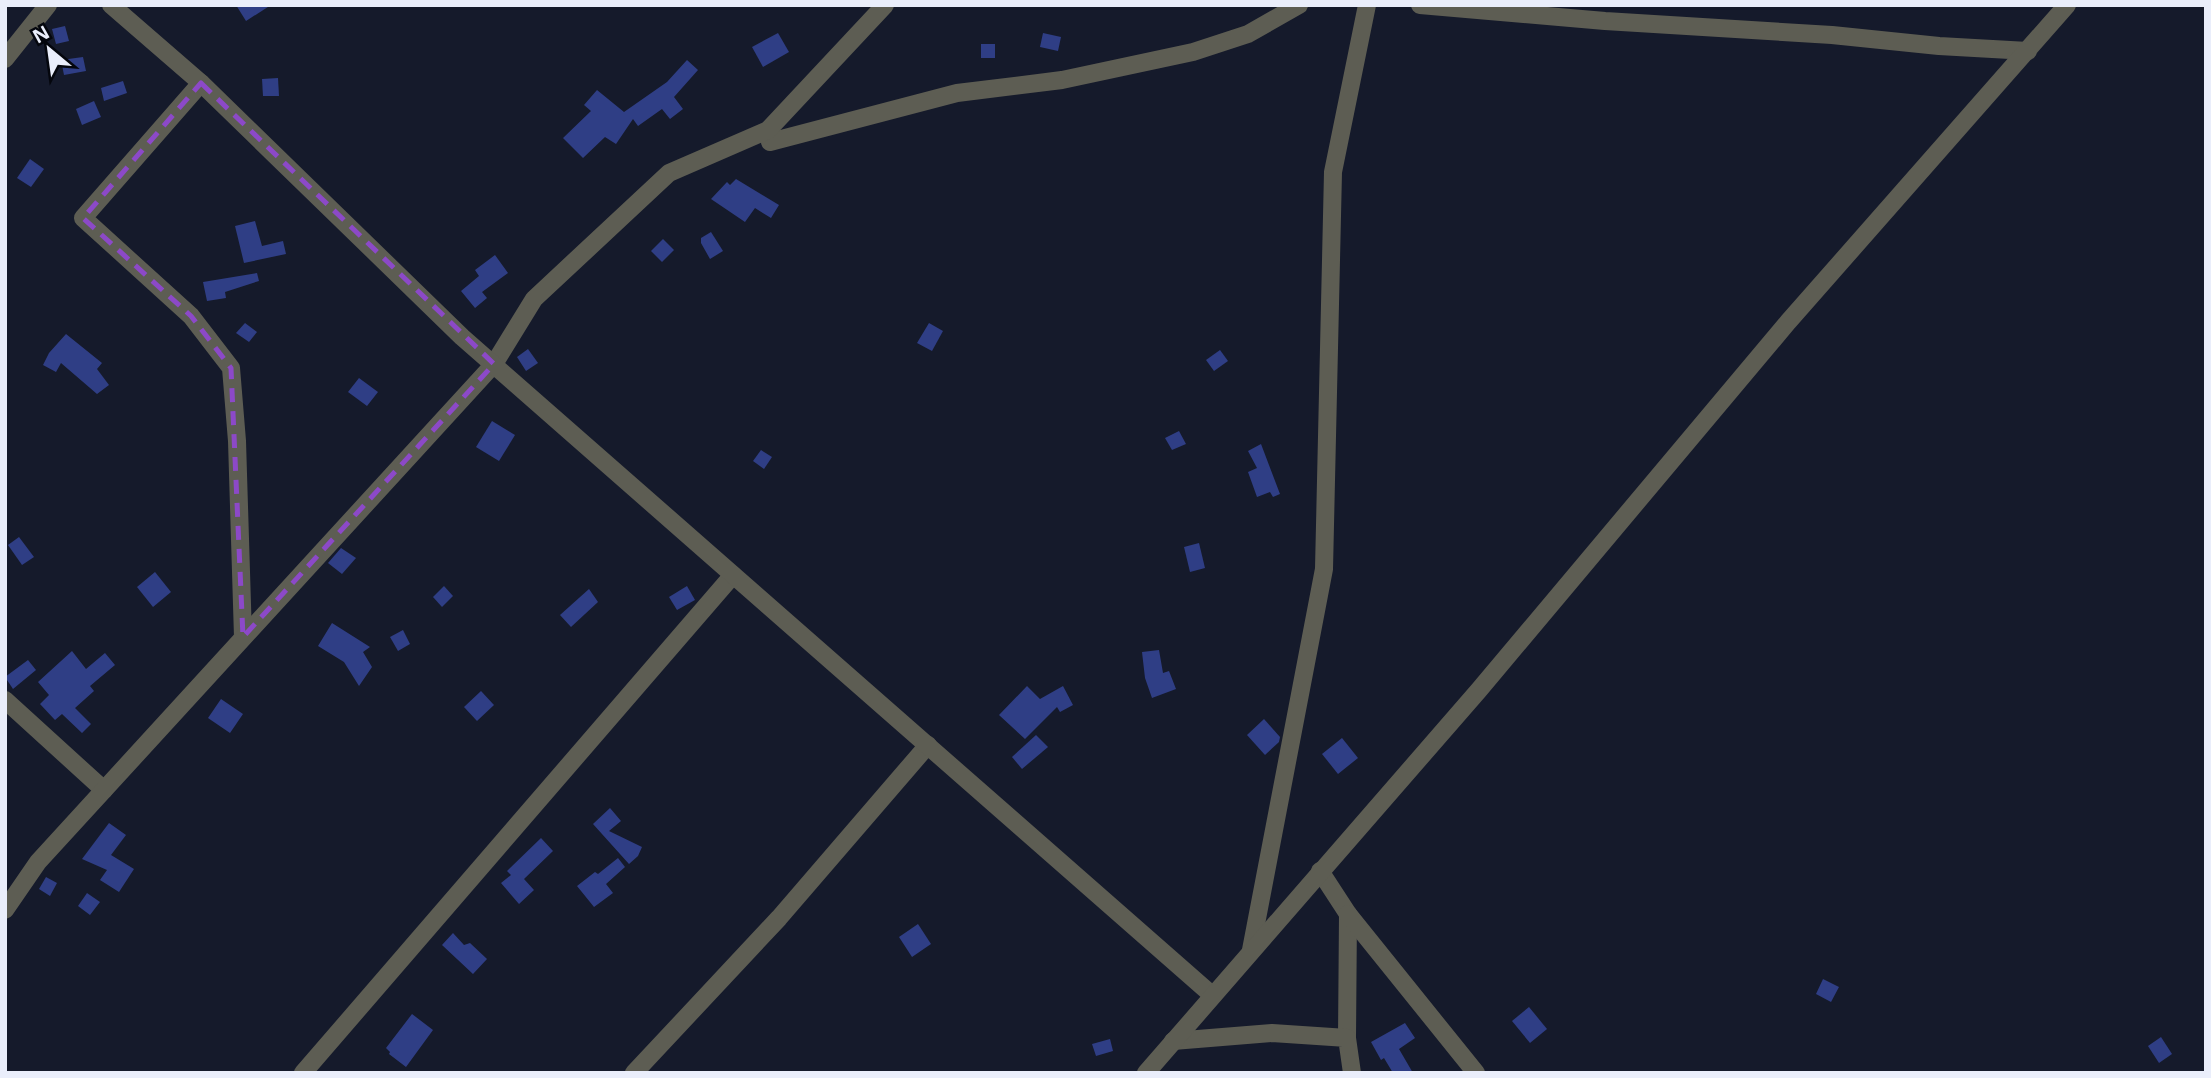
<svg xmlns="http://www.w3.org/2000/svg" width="2211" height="1078" font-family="'Open Sans',sans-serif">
<rect width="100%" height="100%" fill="#151a2b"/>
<!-- building -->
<g fill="#2f3e85">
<path d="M236,5H271L246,21Z"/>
<path d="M65,26L69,41L56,44L52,29Z"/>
<path d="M778,33L789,52L763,67L752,47Z"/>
<path d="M1043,33L1061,37L1058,51L1040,47Z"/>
<rect x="981" y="44" width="14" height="14"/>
<path d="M83,57L86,71L64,75L61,60Z"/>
<path d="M687,60L698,70L674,97L683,109L670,119L662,109L638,126L633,119L616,144L605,137L583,158L563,138L591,111L584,105L597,90L624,112L667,82Z"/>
<path d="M278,78L279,96H263L262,79Z"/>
<path d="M123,81L127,93L104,101L101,88Z"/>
<path d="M94,101L101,117L82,125L76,109Z"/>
<path d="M30,159L44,169L31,187L17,178Z"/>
<path d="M736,179L779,205L771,218L755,208L745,222L711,199L727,182L730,185Z"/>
<path d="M255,221L262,246L283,241L286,254L244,263L235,226Z"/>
<path d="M711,232L723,251L710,259L701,243V238Z"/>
<path d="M663,239L674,250L662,262L651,251Z"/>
<path d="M495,255L508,273L482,292L487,298L475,308L461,291L479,276L475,270Z"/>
<path d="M257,273L259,281L225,292L226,298L207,301L203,282Z"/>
<path d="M245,323L257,332L249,342L236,333Z"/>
<path d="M929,323L943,331L932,351L917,343Z"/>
<path d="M66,334L102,363L97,369L109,385L97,394L61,363L56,372L43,365L49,353Z"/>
<path d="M528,349L538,363L526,371L517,357Z"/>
<path d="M1220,350L1228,361L1214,371L1206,360Z"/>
<path d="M359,378L378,392L367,406L348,392Z"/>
<path d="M492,421L515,435L499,461L476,447Z"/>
<path d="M1179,431L1186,444L1172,450L1165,438Z"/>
<path d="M1261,444L1280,494L1273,497L1270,492L1257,497L1248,472L1257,468L1248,451Z"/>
<path d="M761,450L772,457L764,469L753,461Z"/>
<path d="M19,537L34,557L22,565L8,545Z"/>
<path d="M1199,543L1205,568L1190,572L1184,547Z"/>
<path d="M341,548L356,558L342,574L328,563Z"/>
<path d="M155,572L171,592L153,607L137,587Z"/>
<path d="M444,586L453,596L442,607L433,597Z"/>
<path d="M687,586L695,600L677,610L669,597Z"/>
<path d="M589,589L598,602L571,627L560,615Z"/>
<path d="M332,623L370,647L363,652L372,667L359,686L344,662L318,646Z"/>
<path d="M403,630L410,644L398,651L390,637Z"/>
<path d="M1159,650L1163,673L1169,671L1176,689L1152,698L1145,678L1142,652Z"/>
<path d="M72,651L86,669L105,653L115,665L90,686L94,691L75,708L91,724L82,733L62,714L55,720L40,704L49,695L38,682Z"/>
<path d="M28,660L36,670L13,689L5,677Z"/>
<path d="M1027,686L1040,699L1063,686L1073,705L1060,712L1057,707L1025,739L999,715Z"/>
<path d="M481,691L494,705L477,721L464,707Z"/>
<path d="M221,699L243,714L230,733L208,718Z"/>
<path d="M1264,719L1280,737L1279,742L1265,755L1247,735Z"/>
<path d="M1036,735L1048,747L1022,769L1012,757Z"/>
<path d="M1342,738L1358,758L1338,774L1322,754Z"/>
<path d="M610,808L621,821L609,831L642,847L638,856L629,864L593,824Z"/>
<path d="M109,823L126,835L111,855L134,869L119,892L100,880L107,870L82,859Z"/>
<path d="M541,838L553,851L524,879L534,890L519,904L501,883L511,875L507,871Z"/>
<path d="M618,858L625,867L606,884L613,893L594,907L577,886L595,872L598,874Z"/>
<path d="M46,877L57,883L50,896L39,889Z"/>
<path d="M87,893L100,902L90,915L78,906Z"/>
<path d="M918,924L931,944L912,957L899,937Z"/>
<path d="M453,933L464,945L470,943L487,959L473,974L442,945Z"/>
<path d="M1823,979L1839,987L1831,1002L1816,994Z"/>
<path d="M1529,1007L1547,1029L1530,1043L1512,1021Z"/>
<path d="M412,1014L433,1030L406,1067L389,1054L390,1052L386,1048Z"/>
<path d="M1405,1023L1415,1038L1399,1049L1413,1073H1393L1384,1058L1381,1060L1371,1042Z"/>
<path d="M2161,1037L2172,1054L2159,1063L2148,1046Z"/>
<path d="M1110,1039L1113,1051L1096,1056L1092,1044Z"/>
</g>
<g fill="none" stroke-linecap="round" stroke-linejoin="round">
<!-- minor -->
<g stroke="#5d5d53" stroke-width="18">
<path d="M1420,5L1605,21L1832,35L1939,46L2028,51"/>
<path d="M5,59L48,5"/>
<path d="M201,83L83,218L191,316L231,368L237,441L243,637"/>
<path d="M770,142L957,93L1062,80L1193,52L1248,34L1299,5"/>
<path d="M5,700L104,790"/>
<path d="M1320,871L1348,914L1347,1038"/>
<path d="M5,910L38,862L494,364L534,299L669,173L768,130L885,5"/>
<path d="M1348,914L1476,1073"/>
<path d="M1251,950L1324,569L1333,172L1367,5"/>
<path d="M1173,1041L1272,1033L1347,1038L1352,1073"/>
<path d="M303,1073L733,575"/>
<path d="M634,1073L779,918L928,745"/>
</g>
<!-- tertiary -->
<g stroke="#5d5d53" stroke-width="18">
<path d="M111,5L201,83L462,337L1212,995"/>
<path d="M1146,1073L1479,690L1788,322L2067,5"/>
</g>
</g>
<!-- marked area -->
<path fill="none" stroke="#8c49c8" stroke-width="5" stroke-dasharray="14 9" stroke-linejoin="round" d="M201,83L494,364L243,637L231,368L191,316L83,218Z"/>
<!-- border -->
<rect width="2211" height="1078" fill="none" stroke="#eaeefb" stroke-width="14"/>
<!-- north arrow -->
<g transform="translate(49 49) rotate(331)" stroke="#04060d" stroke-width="5" paint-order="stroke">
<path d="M0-5L12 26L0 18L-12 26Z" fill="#eaeefb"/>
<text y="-10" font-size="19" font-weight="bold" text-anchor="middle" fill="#eaeefb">N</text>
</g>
</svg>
